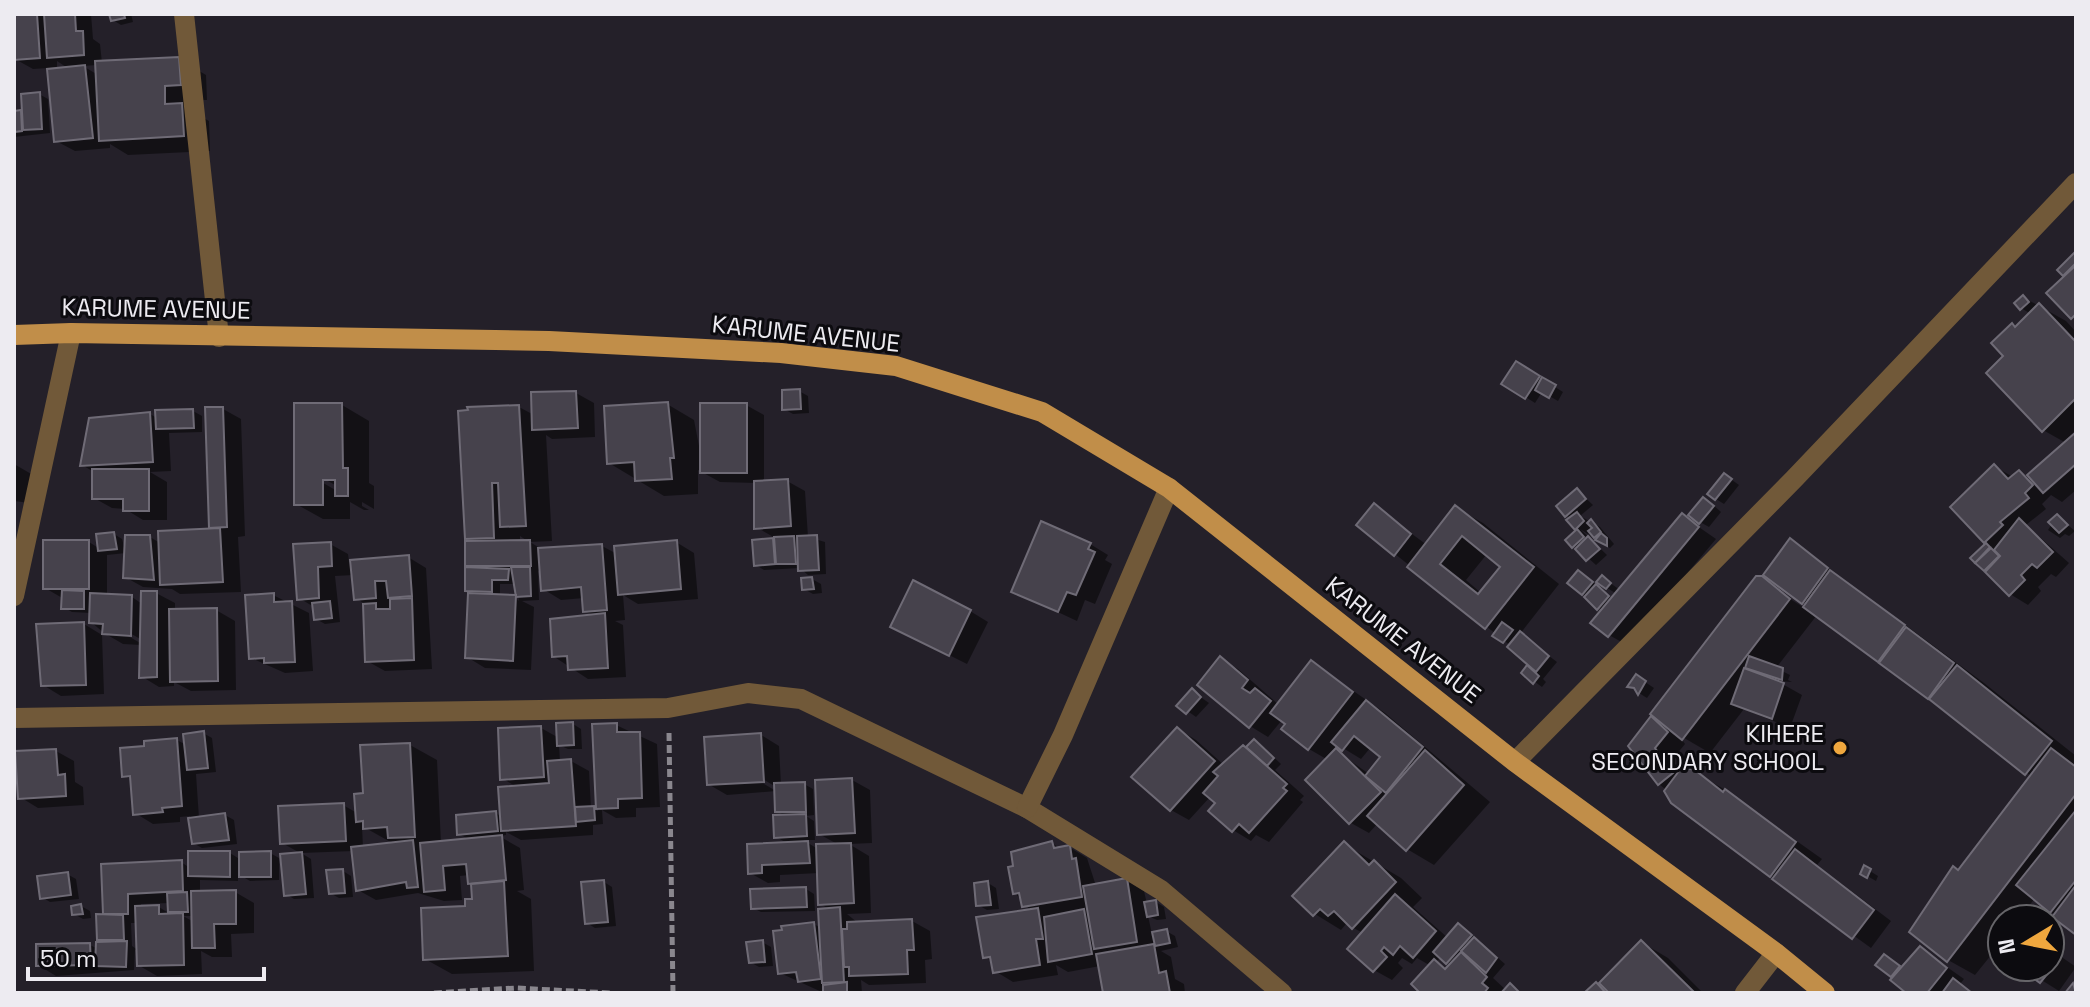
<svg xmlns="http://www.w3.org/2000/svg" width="2090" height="1007" font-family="'Space Grotesk',sans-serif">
<rect width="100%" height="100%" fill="#242029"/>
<!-- shadow -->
<g fill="#0007" fill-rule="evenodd">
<path d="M14,14H91L93,39L100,44L102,63L179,59L206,75L207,100H191V111L209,121L210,151L128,155L110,144V148L75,151L56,141L49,68L33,69L15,59ZM57,61L69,69L57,70ZM97,65L98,75L83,66Z"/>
<path d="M111,14H131L133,22L121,25L113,20Z"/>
<path d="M39,94L48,99L50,133L14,137V113L24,111Z"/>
<path d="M2023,297L2066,321L2076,332V490L2062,502L2051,495L2042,504L2046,509L2026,525L2069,563L2056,577L2051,574L2038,587L2041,591L2028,605L2010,594L1973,558L1988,543L1985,541L1994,466L2013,477L2019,472L2027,477L2066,443L2043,430L2006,356L2017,328L2031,314L2021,308Z"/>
<path d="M1517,363L1563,392L1558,401L1542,392L1535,403L1504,383Z"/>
<path d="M799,391L808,396L809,413L793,414L784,409Z"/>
<path d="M576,393L594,403L595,437L552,439L546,435L552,541L529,542L520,536V542H530L543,550L602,546L617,554L676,542L694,553L698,599L638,604L623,595L625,620L615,621L623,625L626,677L588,679L553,656L593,615L585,611L584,598L561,600L543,589L542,570L538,571L539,600L522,601L534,607L531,670L485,668L467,657L470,592L467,590L475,569L467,565L476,543L467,538L519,407L534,415ZM500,584H516L519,601L515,597L500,596Z"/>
<path d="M667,404L694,420L700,451L746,405L764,415V482L787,481L805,491L808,537L825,542L826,574L808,575L800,568L764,570L756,565L754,541L777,539L756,527V483L720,482L698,470V494L664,496L609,463Z"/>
<path d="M342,405L369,421V483L374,486V509L362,502V506L369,510H364L350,502V519H323L296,504ZM315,474L337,486V491L313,477Z"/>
<path d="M208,409H223L241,419L245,536L238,537L241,592L180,594L172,589L143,587L125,577L150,537L160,543L211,531Z"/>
<path d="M193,411L202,416V432L169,433L171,471L150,472L167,482V520H143L125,509L112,508L94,498V472L82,465L150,414L157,418Z"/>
<path d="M14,464L33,475L30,503L14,501Z"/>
<path d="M1725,475L1739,485L1724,504L1716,499Z"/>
<path d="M1578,491L1593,505L1580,516L1600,527L1614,544L1610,548L1580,529L1607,555L1596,565L1568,540L1579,530L1567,515Z"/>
<path d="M1712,504L1721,512L1709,527L1700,522Z"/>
<path d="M1374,506L1427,545L1456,508L1483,523L1559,584L1520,634L1557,662L1543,679L1546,682L1542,687L1523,673L1531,664L1511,646L1395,554ZM1487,554L1502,566L1481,593L1466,580Z"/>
<path d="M1683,516L1716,539L1627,645L1609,635L1603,611L1583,594L1587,578L1613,599L1617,594L1607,588L1603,578L1620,590Z"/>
<path d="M2057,516L2075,531L2069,536L2065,534L2060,538L2048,530Z"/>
<path d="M114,534L122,539L126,553L107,555V596L132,597L142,604L156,593L175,603V611L216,610L235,621L236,690L191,691L174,682V686L159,687L141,676V645L123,644L104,633L91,622V613L72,612L63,607L64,599L45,588L89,542L100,549ZM123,629L142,640V644L121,632Z"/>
<path d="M1790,540L1984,683L2076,756V933L2035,898L2019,919H2002V953L1996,949L1975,975L1948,960L1959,872L2031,776L1817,615L1776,668L1790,675L1788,680L1792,682L1777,681L1802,695L1790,728L1744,709L1710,753L1679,735L1685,744L1672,760L1681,772H1694L1722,788L1822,859L1817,865L1891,921L1871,948L1771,876L1659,784L1651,718L1664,726L1757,578L1806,609Z"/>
<path d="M330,544L348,554L349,562L408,557L426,568L432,669L385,671L367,661L365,604L356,598L354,575L335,576L340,622L325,624L316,619L314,607L299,598Z"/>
<path d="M1090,544L1108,555L1105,560L1112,564L1095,604L1085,600L1077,621L1013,591Z"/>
<path d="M812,579L821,584L822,593L813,594L804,589Z"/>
<path d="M273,595L309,613L313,671L285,673L251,658Z"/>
<path d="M970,611L988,622L967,664L911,636Z"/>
<path d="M84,624L102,635L104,694L61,696L43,685Z"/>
<path d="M1220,659L1238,669L1279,705L1312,662L1385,713L1490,802L1434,865L1407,849L1378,823L1369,833L1351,823L1308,780L1328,760L1309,749L1288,723L1282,720L1268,737L1250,726ZM1338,745L1361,759L1371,747L1383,757L1369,774L1334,749Z"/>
<path d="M1645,682L1654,688L1647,698L1639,693Z"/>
<path d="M1192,691L1209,703L1196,717L1179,705Z"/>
<path d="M573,724L581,729L582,749H568L559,745L560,762L571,761L589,771L591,808L598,811L594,726L616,725L657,744L660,807L636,808V817L616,818L602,810L603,824L593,825V835L521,840L506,832V835L499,836L520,848L524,890L517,891L531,899L534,971L452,974L425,959L475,901L469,875L460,876L462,900L444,901L418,893L376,900L358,890L354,851L301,853L311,859L314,898L294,899L286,894L302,854L282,843L343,805L357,813L365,795L410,745L437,760L441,843L470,840L459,834L496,813L502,817L518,788L502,778L541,728L559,738ZM362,826L394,844L363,848Z"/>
<path d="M1178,729L1196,740L1224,765L1243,748L1254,754V742L1262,746L1281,764L1275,770L1304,796L1300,800L1303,802L1269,842L1256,835L1251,841L1233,830L1210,797L1189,820L1171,810Z"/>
<path d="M203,733L212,738L216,772L196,774L199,818L225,815L234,820L237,844L202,848L193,843L190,816L180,817V822L153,824L135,813L132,780L124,775L147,748L177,740L186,745Z"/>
<path d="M761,735L779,746L781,785L804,784L813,789L814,815L806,816L814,821L815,840H803L818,849L839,845L819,834L852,780L870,790L872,843L849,844L869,856L871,913L847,914L858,923L912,921L930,931L932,959L925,960L926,983L869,985L861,980L862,993H824L780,973L784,932L814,924L821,928L831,910L820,904L819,873L780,875V882L768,883L750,873L789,844L776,837L787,817L777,811L776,791L727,795L708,784ZM756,775L776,787V791L754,778Z"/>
<path d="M56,751L74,761L75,782L83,787L84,805L38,808L20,797Z"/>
<path d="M1052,843L1061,849L1069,847L1087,858L1096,886L1126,880L1144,891L1147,904L1156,902L1164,907L1166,919L1157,920L1148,916L1152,934L1166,931L1175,936L1178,947L1161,951L1171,957L1175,979L1184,984L1185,993H1105L1100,966L1068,972L1056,965L1058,975L1013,982L995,971L993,962L985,957L1031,911L1015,893L1016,868L1027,848Z"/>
<path d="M1344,844L1401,878L1422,898L1413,907L1448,938L1459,926L1467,931L1505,964L1493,978L1506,990L1510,986L1523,993H1423L1431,966L1417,958L1412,964L1402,958L1398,963L1403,968L1392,980L1374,970L1363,933L1346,924L1341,930L1315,914ZM1441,957L1452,965L1448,969L1436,962Z"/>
<path d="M230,853L241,860L270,853L279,858V880L250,881L238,874V881L200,880V893L235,892L254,903V933L231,934L232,957H212L201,951L202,974L157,976L138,965L137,923H131L132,946L138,950H135L134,970L56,976L38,965L90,945L98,949V916L113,917L105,912L103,866L181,862L190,868ZM170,903V914L159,907L141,908V904ZM183,916H193L194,922Z"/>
<path d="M1865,868L1878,876L1876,881L1862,873Z"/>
<path d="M343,871L351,876L353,897L339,898L330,893Z"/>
<path d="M67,874L76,879L79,899L50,902L42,897Z"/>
<path d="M604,882L612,887L616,926L595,928L587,923Z"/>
<path d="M988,883L996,888L999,909L987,910L978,905Z"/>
<path d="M806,889L814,894L815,911L761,912L753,908Z"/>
<path d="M81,906L90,911L91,918L83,919L74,914Z"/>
<path d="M762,942L771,947L773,966L759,967L750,962Z"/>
<path d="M1641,942L1668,958L1703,993H1587L1596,984L1607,991Z"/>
<path d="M1920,948L1964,979L1960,984L1974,993H1909L1878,964L1893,961L1902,969Z"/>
<path d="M2050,949L2076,967L2059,991L2021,967H2050Z"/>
</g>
<!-- building -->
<g fill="#46424c" stroke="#6f6b76" stroke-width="2" fill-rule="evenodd">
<path d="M14,14H37L40,58L14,60Z"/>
<path d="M44,14H75L76,31H83L84,55L47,58Z"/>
<path d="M109,14H124L125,18L111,21Z"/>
<path d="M179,57L181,85L165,86V104L182,103L184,136L99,141L95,61Z"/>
<path d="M85,65L93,138L54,142L47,69Z"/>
<path d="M40,92L42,129L23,130L21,94Z"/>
<path d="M21,110L22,131L14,132V111Z"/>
<path d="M2076,251V263L2063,276L2057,270Z"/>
<path d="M2076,265V314L2071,319L2046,293Z"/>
<path d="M2023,295L2029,302L2020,310L2014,303Z"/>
<path d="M2039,303L2076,342V398L2042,432L1986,373L2003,356L1991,343L2012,323L2015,327Z"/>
<path d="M1516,361L1540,376L1525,399L1501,384Z"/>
<path d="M1542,377L1556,385L1549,398L1535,390Z"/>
<path d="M800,389L801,409L782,410V390Z"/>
<path d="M576,391L578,428L532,430L531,392Z"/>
<path d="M668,402L674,458H670L672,479L635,481L634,462L607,464L604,406Z"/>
<path d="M294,403H342L343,468H348V496H335V480H323V505H294Z"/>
<rect x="700" y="403" width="47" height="70"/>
<path d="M519,405L526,526L500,527L498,483H492L494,538L465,539L458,411L468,410L467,407Z"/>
<path d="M205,407H223L227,527L209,528Z"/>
<path d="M193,409L194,428L156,429L155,410Z"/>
<path d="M150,412L153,462L80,466L89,418Z"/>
<path d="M2076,432V464L2043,493L2027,475Z"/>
<path d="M1994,464L2008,479L2019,470L2033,485L2025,493L2029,498L2000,522L2003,525L1984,543L1950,507Z"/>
<path d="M92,469H149V511H123V499H92Z"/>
<path d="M1724,473L1732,479L1715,500L1707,494Z"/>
<path d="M788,479L791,526L754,529V481Z"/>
<path d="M1577,488L1586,499L1565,517L1556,506Z"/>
<path d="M1703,497L1714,506L1699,524L1688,515Z"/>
<path d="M1374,503L1411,534L1394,556L1356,525Z"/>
<path d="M1455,505L1534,567L1485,629L1407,567ZM1462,536L1500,567L1478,594L1440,564Z"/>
<path d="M1577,512L1584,521L1575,530L1566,520Z"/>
<path d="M1682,513L1699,527L1608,637L1590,623Z"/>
<path d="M2057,514L2068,525L2059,533L2048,522Z"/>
<path d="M2019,518L2053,552L2037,568L2032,564L2021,575L2025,580L2009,596L1985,572L2000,556L1994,550Z"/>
<path d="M1591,519L1601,532L1594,538L1588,531L1592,528L1587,523Z"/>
<path d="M1041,521L1091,543L1088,549L1095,552L1076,595L1067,592L1058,612L1011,592Z"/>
<path d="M220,528L223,582L160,585L158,531Z"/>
<path d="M1577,529L1584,537L1572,548L1565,540Z"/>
<path d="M114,532L117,549L98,551L96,534Z"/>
<path d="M1601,533L1607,538V546L1595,540Z"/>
<path d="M125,535H150L154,580L123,578Z"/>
<path d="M817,535L819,570L798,571L797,536Z"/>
<path d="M794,536L796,564H776L774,537Z"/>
<path d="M1588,536L1600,549L1586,561L1575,549Z"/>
<path d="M773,538L775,564L754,566L752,540Z"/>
<path d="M1790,538L1828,568L1802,604L1763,575Z"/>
<rect x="43" y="540" width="46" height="49"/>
<path d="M530,540L531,566H465V541Z"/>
<path d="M677,540L681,589L618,595L614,546Z"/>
<path d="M331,542L332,566L318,567L319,598L297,600L293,544Z"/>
<path d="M1986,543L1990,547L1975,563L1970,558Z"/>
<path d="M602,544L607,610L583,612L581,587L541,591L538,548Z"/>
<path d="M1991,548L1999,556L1984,571L1975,563Z"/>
<path d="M409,555L412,596L388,598L386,581H375L376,598L354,600L350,560Z"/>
<path d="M465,567L509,569L508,580H492V592L465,591Z"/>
<path d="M511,567H530L531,596L516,597Z"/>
<path d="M1578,570L1593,582L1582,595L1567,583Z"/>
<path d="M1830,570L1905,625L1878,662L1803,607Z"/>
<path d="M1602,575L1611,583L1606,589L1596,582Z"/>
<path d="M1756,576H1762L1790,599L1682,740L1650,714Z"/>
<path d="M812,577L814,589L802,590L801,578Z"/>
<path d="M913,580L971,610L949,656L890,627Z"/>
<path d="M1596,584L1609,596L1597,610L1584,597Z"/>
<path d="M62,590L84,591V609H61Z"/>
<path d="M141,591H157V677L139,678Z"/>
<path d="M90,593L132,595L131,636L102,634L103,624L89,623Z"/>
<path d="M274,593V602L292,601L295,662L264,663V658L249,659L245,595Z"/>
<path d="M468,593L516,595L513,661L465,658Z"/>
<path d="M412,598L414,660L365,662L363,604L376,603V609H390V599Z"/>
<path d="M330,601L332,618L314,620L312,603Z"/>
<path d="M217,608L218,681L170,682L169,609Z"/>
<path d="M605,613L608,668L568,670L567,656L552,657L550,619Z"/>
<path d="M84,622L86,685L41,686L36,624Z"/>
<path d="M1502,622L1513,630L1503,643L1492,636Z"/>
<path d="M1906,627L1954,663L1928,699L1879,663Z"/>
<path d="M1520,631L1549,656L1536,672L1507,647Z"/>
<path d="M1220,656L1248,680L1242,688L1250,693L1255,688L1271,701L1249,728L1197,685Z"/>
<path d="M1749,656L1783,668L1782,680L1745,668Z"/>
<path d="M1311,660L1353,692L1308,750L1281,729L1285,724L1270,713Z"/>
<path d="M1527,665L1539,676L1533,684L1521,673Z"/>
<path d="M1957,665L2052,741L2025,775L1929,699Z"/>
<path d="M1744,668L1784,683L1772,719L1731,704Z"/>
<path d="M1636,674L1646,681L1638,695L1634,688L1627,687Z"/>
<path d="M1192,688L1201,697L1186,714L1176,706Z"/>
<path d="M1366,700L1423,747L1386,793L1365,776L1380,757L1354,736L1342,751L1331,742Z"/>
<path d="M1651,716L1668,732L1655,748L1673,773L1658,785L1628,746Z"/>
<path d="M573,722L574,745L557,746L556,723Z"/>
<path d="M617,723V732H640L642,798L618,799V808L596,809L592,724Z"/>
<path d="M541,726L544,777L500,780L498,728Z"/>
<path d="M1177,727L1215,761L1170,811L1131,777Z"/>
<path d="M204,731L208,768L187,770L183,734Z"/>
<path d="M761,733L764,782L707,785L704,737Z"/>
<path d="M177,738L182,806L162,808L163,812L133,815L130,776L122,777L120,748L144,746V741Z"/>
<path d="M1254,739L1274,758L1267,766L1246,747Z"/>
<path d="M410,743L415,837L388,838L387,827L363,829V821L356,822L354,794L363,793L360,745Z"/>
<path d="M1243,745L1287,784L1283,788L1287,791L1249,833L1239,824L1232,832L1208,811L1215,803L1203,793L1218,776L1213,772Z"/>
<path d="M1336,748L1381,792L1349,824L1305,780Z"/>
<path d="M2051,748L2076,767V794L1947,962L1909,932L1953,866L1958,870Z"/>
<path d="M56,749L58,775L65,774L66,796L18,799L15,751Z"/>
<path d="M1425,750L1464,785L1406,851L1367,816Z"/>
<path d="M571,759L576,826L501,831L498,787L549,783L547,761Z"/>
<path d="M1682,767L1695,770L1723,792L1725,789L1796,842L1770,877L1671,803L1664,791Z"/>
<path d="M852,778L855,833L817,835L815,780Z"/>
<path d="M805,782L806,812H775L774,783Z"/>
<path d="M344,803L346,841L280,844L278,806Z"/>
<path d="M594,806L595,820L576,822L575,807Z"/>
<path d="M2076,810V880L2050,913L2016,885Z"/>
<path d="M496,811L498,831L457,835L456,815Z"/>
<path d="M225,813L229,840L192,844L188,818Z"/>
<path d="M806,814L807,836L774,838L773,815Z"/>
<path d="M502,835L506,880L468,884L466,864L443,866L445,890L424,892L420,843Z"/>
<path d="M413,840L418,887L407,888L406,882L356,891L351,847Z"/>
<path d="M808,841L810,863L762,865V873L748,874L747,844Z"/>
<path d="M1052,841L1054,848L1070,845L1072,859L1076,858L1082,897L1022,907L1019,893L1013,894L1008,867L1013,866L1011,852Z"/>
<path d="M1344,841L1369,865L1374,860L1396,882L1352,929L1334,911L1328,916L1320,909L1313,916L1292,896Z"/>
<path d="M851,843L854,903L818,905L816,844Z"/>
<path d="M1795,849L1874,910L1852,939L1772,879Z"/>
<path d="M188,851H230V877L188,876Z"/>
<path d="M271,851V877H239V852Z"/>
<path d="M302,852L306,894L284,896L280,854Z"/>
<path d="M182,860L183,891L128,894V914H103L101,864Z"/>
<path d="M1864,865L1871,869L1867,878L1860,874Z"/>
<path d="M343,869L345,893L329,894L326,870Z"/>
<path d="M68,872L71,895L40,899L37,876Z"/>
<path d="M1127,878L1137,942L1094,949L1083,886Z"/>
<path d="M604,880L608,922L585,924L581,882Z"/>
<path d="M504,881L508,956L423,960L421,908L465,906V899H472L471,884Z"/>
<path d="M988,881L991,905L976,906L974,883Z"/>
<path d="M2076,885V935L2052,917Z"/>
<path d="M806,887L807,907L751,909L750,889Z"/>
<path d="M236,890V924H214L215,948H192L191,891Z"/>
<path d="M187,892L188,912H168L167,893Z"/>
<path d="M1395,894L1436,931L1413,958L1400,946L1393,955L1384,947L1381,951L1387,957L1373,972L1347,949Z"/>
<path d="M1156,900L1158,915L1147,917L1144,902Z"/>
<path d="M81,904L83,914L72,915L71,906Z"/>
<path d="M159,905V914L183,913L184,965L137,966L135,906Z"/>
<path d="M840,907L844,982L822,983L818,909Z"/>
<path d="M1038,908L1043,939H1036L1040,965L993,973L990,957L983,958L976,917Z"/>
<path d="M1084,909L1092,954L1048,962L1044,917Z"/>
<path d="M96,914L123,915L124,940H97Z"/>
<path d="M912,919L914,950H907L908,974L849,976V967H844L842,929H847V922Z"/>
<path d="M814,922L821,979L798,982L796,972L778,974L773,931L782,930L781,926Z"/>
<path d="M1458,923L1472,935L1446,964L1433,952Z"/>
<path d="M1167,929L1170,943L1155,946L1152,932Z"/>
<path d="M1474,937L1497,958L1486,973L1461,951Z"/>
<path d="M2002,939V957L1994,950Z"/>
<path d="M763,940L765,962L749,963L746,942Z"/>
<path d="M1641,940L1693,991L1691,993H1609L1599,983Z"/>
<path d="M127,941L126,967L95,966L96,942Z"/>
<path d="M90,943L91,965L36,966V944Z"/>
<path d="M1154,944L1159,973L1166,971L1170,993H1103L1096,954Z"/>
<path d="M1920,946L1947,968L1927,993H1906L1890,980Z"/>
<path d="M2050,948L2061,957L2040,983L2019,967H2050Z"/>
<path d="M1461,952L1487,977L1482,983L1488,988L1484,993H1420L1411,984L1434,959L1445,969Z"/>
<path d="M1884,954L1900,966L1891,977L1875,965Z"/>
<path d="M1953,978L1972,993H1942Z"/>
<path d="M847,982V993H823V985Z"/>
<path d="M1596,982L1606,993H1584Z"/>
<path d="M1510,983L1520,993H1501Z"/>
<path d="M2073,983L2076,993H2065Z"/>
</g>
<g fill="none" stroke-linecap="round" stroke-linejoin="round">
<!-- path -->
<g stroke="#8a878e" stroke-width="5" stroke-dasharray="8 4" stroke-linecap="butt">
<path d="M669,733L673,993"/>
<path d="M434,993L516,988L610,993"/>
</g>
<!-- minor -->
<g stroke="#715939" stroke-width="20">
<path d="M184,14L219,337"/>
<path d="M14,596L71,333"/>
<path d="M14,718L668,708L748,693L801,699L1027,808L1161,890L1282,993"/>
<path d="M1515,762L1794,479L2076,183"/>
<path d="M1027,808L1063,735L1169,488"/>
<path d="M1745,993L1776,953"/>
</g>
<!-- major -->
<path stroke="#c18e49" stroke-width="20" d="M14,335L71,333L549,341L781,353L896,366L1042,412L1169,488L1515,762L1776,953L1825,993"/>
</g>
<!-- markers -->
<circle fill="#efa73e" stroke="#0c0b0f" stroke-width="3" cx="1840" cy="748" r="8"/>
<g text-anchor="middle" stroke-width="6" stroke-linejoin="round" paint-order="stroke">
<!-- street labels -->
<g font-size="24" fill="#edebf1" stroke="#0c0b0f">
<text transform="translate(156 309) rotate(1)" y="8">KARUME AVENUE</text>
<text transform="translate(806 334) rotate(6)" y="8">KARUME AVENUE</text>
<text transform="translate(1403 640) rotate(38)" y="8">KARUME AVENUE</text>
</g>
<!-- poi labels -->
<g font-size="24" fill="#edebf1" stroke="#0c0b0f" text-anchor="end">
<text x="1824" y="742">KIHERE<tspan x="1824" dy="28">SECONDARY SCHOOL</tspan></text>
</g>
</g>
<!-- border -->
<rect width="2090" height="1007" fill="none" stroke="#edebf1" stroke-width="32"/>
<!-- north arrow -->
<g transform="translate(2026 943) rotate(260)"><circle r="38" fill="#0c0b0f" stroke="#666569" stroke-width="2"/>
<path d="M0-6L14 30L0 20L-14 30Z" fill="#efa73e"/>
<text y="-12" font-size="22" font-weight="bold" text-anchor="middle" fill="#edebf1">N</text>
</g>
<!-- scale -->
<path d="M28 967v12h236v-12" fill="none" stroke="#edebf1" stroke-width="4"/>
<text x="40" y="967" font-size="24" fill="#edebf1" stroke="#0c0b0f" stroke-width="6" paint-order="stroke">50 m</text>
</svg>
